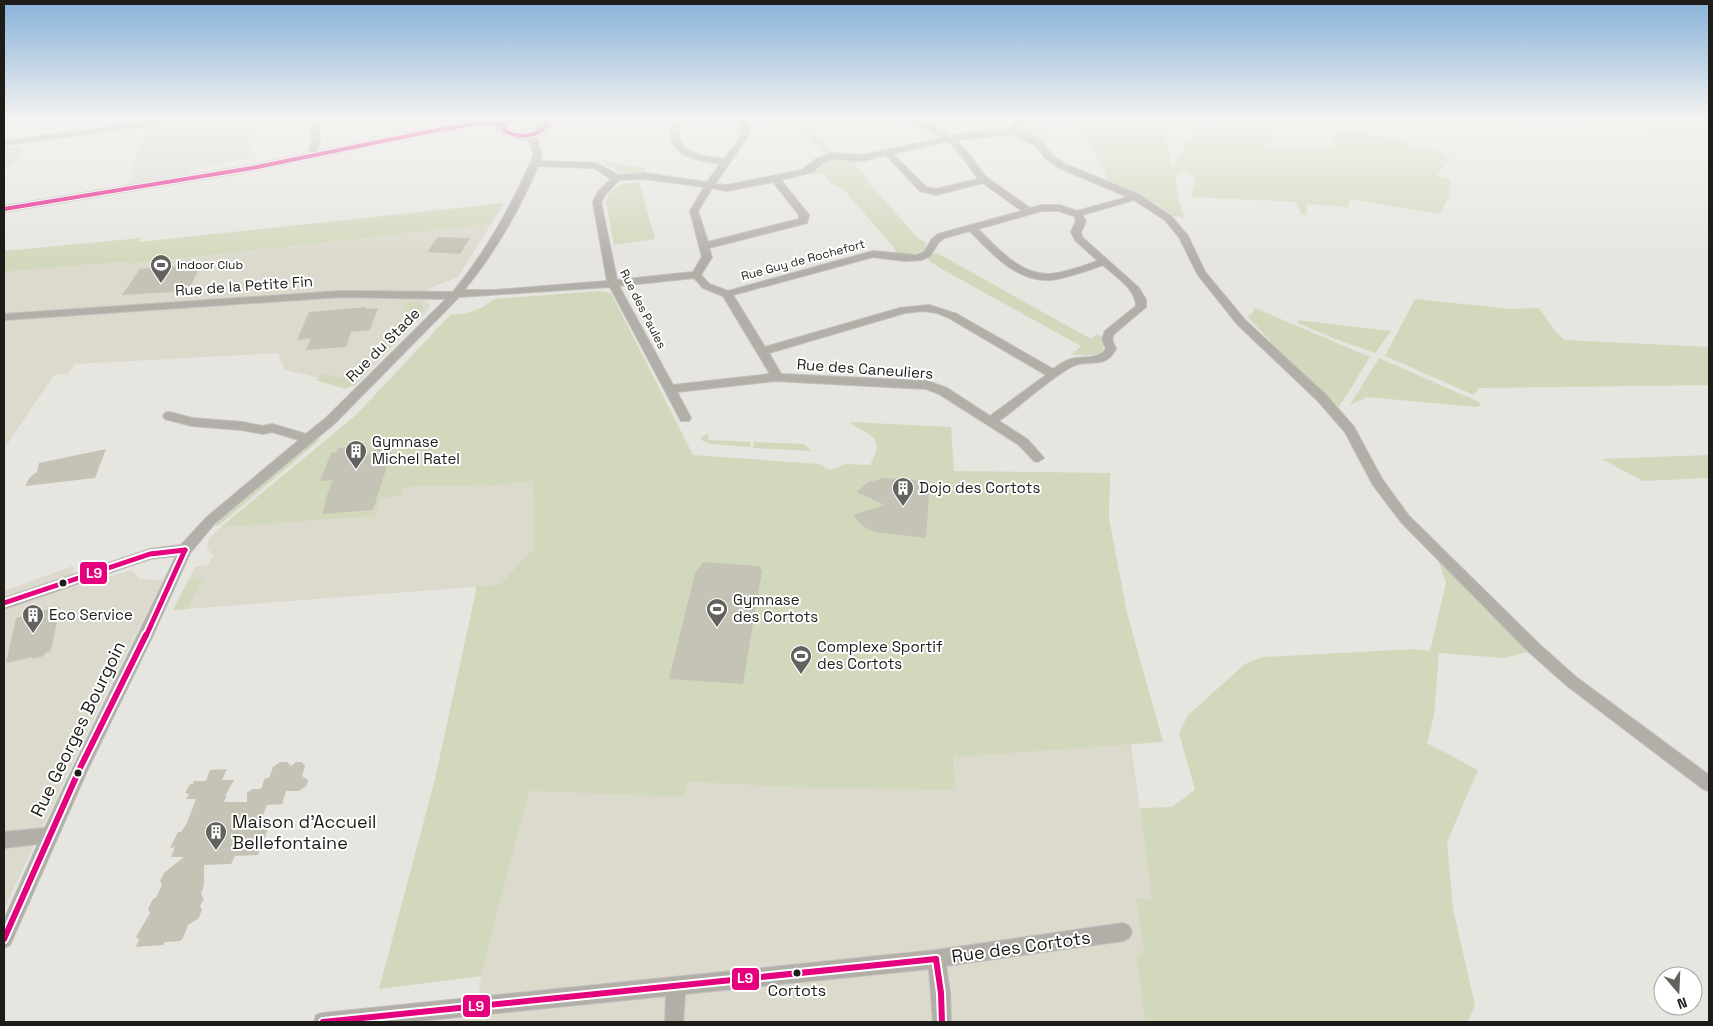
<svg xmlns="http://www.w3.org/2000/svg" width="1713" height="1026" font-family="'Space Grotesk',sans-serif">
<rect width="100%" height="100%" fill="#e6e5e0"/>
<!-- built -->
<g fill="#dcd9cd">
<path d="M212,119H252L250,137V157L205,167L185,174L128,184L147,128Z"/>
<path d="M491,224L458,277L430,288L423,299L430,304V308L355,386L285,370L278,353L75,364L68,373L54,375L4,449V272L132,261L130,264Z"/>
<path d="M533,481L534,549L499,585L173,610L195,567L208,565L213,555L207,548L209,538L221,527L373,516L381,498L401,496L404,487L496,485Z"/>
<path d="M73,566L74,587L132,570L139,579L164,580L111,682L4,909V591Z"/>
<path d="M1131,744L1152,900L1136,899L1145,952L1136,954L1145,1022H431L476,1017L481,976L529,791L684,797L687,782L811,788L956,790L955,756Z"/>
</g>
<!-- green -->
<g fill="#d2d8bc">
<path d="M520,119H538L543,124C536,134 522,135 511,130L510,125Z"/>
<path d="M792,119H805L839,159L856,161L859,164L856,166L866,177L868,182L918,238L926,243L925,249L934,254L935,252L1091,339L1097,334L1101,336L1104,346L1102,352L1095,355H1071L1081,346L940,268L927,259L932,255L923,250L910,256L896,253L892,245L843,189L833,185L823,173L814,175L813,173L825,162L836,159L829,152L822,153Z"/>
<path d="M1031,119H1035L1045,139H1033L1020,131L1021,125L1026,122L1034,123Z"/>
<path d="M1075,119H1189V122L1165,133L1171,164L1174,165L1187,142L1194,139L1190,131L1191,126L1210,128L1240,123L1247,119H1276L1269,147L1325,150L1332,146L1336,130L1411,141L1410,145L1437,151L1450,159L1436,176L1450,179L1449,196L1440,214L1349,199L1348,207L1307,204V215L1301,214L1296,202L1192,197L1195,177L1185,171L1180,172L1175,177L1179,203L1185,218L1173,216L1158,204L1108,181L1103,167Z"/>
<path d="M1549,119H1607L1623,121L1622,119H1709V137Z"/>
<path d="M23,146L13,165L4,167V149Z"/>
<path d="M606,162L646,168L645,172C622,172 625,176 605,164Z"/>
<path d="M639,181L655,239L614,245L606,202C610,185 624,184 639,181Z"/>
<path d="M504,203L491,224L129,264L131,261L4,272V251L141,238L139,242Z"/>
<path d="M599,291L611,293L693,455L819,464L830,470L845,464L870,465C887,434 868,436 849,422L951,427L954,471L1110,473L1109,518L1127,613L1163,742L954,757L956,790L811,788L687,782L684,797L529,791L481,976L379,989L435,779L477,586L499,585L534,549L533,481L496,485L405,487L401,496L381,498L374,516L221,527L356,415L451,314C468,316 481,309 494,299Z"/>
<path d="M1415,299L1511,309L1539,308L1556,332L1565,340L1709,347V385L1479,388L1474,395L1385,356Z"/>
<path d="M411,302H418L423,305V311L382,356L376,358L368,356L396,324L410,317L411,313L404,308L407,303Z"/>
<path d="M1255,308L1370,357L1339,407L1283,355L1247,316L1252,314Z"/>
<path d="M1297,320L1391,331L1375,353L1335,339L1298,323Z"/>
<path d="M1379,358L1479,402L1481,405L1475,407L1367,397L1350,405Z"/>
<path d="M371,362L373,365L354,384L345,389L316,380L324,373L352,381Z"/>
<path d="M708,434L709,440L751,442L750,447L711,444L701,440L702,436Z"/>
<path d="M314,439H321L218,526L213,525L225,512Z"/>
<path d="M754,442L804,444L812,451L753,448Z"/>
<path d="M1709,455V478L1643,481L1602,459Z"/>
<path d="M1437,557L1531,651L1504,658L1439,653L1434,716L1427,743L1478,770L1447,842L1453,909L1475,1005L1468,1022H1145L1136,954L1144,952L1136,898L1152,900L1140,808L1172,807L1195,790L1179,733L1188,715L1245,664L1263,657L1415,649L1430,651L1446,583Z"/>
<path d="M203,578L187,609L173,610L188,581Z"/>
</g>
<!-- building -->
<g fill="#c5c2b6">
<path d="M438,237L470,238L460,254L427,252Z"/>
<path d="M201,265L188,291L122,295L140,269Z"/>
<path d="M366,307V309L378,308L370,330L351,332L346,347L306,350L311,338L297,340L309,312Z"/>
<path d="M394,444L373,510L322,514L326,503H324L333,480L320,481L331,453L336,452L338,448L367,447L364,457L384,445Z"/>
<path d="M106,449L95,478L25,486L30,477L37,472L39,463Z"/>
<path d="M885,478L930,481L926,538L874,532L863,526L853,515L885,505L856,492L869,482Z"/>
<path d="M703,562L759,566L762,571L743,684L669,679L695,573Z"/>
<path d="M60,606L51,651L45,653L44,656L32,659L33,657L6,663L16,618Z"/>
<path d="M280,762H287L291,766L296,762H302L305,766L302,776L308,780L306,786L299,791H286L282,804L267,805L258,828L268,829L258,855L235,856L231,864L204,865V885L201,894L204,899L200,906L202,910L198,919L188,925L183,938L180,941L165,942L163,945L136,947L139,939L136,937L150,913L148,909L153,899L156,898L162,885L160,881L164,873L184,857H171L175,847L170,848L178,832H181L187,823L196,799H186L189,794L185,793L190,784H193L194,781H206L210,770L227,769L222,780H234L225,796L227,795L224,802H247V793L252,789H261L265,778H269L273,767Z"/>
</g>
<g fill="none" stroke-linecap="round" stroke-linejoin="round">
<!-- minor casing -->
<g stroke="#c1c0bd" stroke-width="2">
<g id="minor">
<path d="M166,119H188L184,121L4,145V141Z"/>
<path d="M310,119H318L320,143L315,152H312L308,150L312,143Z"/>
<path d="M672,119H680C672,153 696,155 724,159C735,144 745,138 738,119H746L750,130L749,135L715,184L727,185L802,170L816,159L831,153L863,155L943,138L925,128L897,119C917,119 935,124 951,136L966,133L1011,129C1014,120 1021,119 1029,119L1020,127L1019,130L1042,142L1051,154L1065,164L1140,195L1171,216L1188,236L1205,272L1245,320L1326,395L1354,427L1382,479L1409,516L1539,644L1576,677L1709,775V791L1703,789L1566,685L1529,652L1401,522L1373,485L1345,432L1318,401L1237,324L1198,275L1179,237L1165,220L1134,200L1082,215L1086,221L1081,232L1082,237L1139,288L1146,300V307L1114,334L1112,339L1116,349C1104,371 1088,357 1071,367C1048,380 1021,405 999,421L1027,439L1044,458L1038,462L1034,461L1019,445L939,394L926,389L775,381L677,392L691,418L689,421H681L610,287L459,297L335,423L215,523L190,553L152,637L87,771L10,945L4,948V920L38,844L4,848V832L45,828C87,736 133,647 176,556L150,559L4,609V598L150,549L181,545L207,517L299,440L272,432L263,434L242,430L192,426L165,419L163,416L165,413L169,412L192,418L242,422L263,426L272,424L306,434L327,417L446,299L341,297L4,320V314L341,291L453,292C487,251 513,203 534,155L529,141L524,136L525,134H531L537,140L542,155L540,161L596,163L618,175L644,173L707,182L720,164C692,159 663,155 672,119ZM1013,134L1036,146L1045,158L1059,168L1128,197L1077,211L1060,205H1042L1030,208L985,176L967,151L956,140ZM948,141L961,155L978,179L936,189L926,187L893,154ZM886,155L920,191L936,195L983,183L1022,211L938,234L932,239L924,252L916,255L873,251L728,291L709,284L701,275L712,257L709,248L807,223L809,215L781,180L813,172L822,163L832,159L863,161ZM538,166L594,168L611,179L598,192L593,202L607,281L495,290H464C495,253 519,210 538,166ZM644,179L704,187L690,211L702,257L693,272L617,280L601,202L605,195L619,180ZM773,182L799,215V219L708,242L698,211L712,188L727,191ZM1042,211H1059L1074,216L1076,221L1071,232L1075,240L1098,261C1082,266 1065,273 1049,274C1020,275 996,247 978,229ZM970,231C991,253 1017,282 1050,280C1068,278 1086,271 1103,265C1115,276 1136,289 1136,306L1105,331L1102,339L1106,349C1098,360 1083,356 1071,359C1064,361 1059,365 1053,369L957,314L929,305L900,308L765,347L733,295L873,257L905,261L921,260L930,256L939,242L944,238ZM694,278L703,288L723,296L770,374L673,385L619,286ZM923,311L937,313L949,318L1046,375L990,416L947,388L927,381L781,374L769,353L905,313Z"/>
<path d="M1123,923L1129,926L1132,932L1129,938L1123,941L946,966L950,993L951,1022H933L929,969L685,994L683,1022H665L666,996L410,1022H314L316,1015L323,1013L936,950Z"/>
</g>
</g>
<!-- tertiary casing -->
<g stroke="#c1c0bd" stroke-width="2">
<path id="tertiary" d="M505,119H517L509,126V130C521,136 534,134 543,124L540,119H550L553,124C541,141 518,143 500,133L499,128L481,126L427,135L252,171L4,212V206L252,165L427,129L481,120L502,122Z"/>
</g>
<!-- minor -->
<use href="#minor" fill="#b2aea8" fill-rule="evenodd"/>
<!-- tertiary -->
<use href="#tertiary" fill="#b2aea8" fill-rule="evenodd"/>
<!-- bus-1-far2 casing -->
<g stroke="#fff" stroke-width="6">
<g id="bus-1-far2">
<path d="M504,125V131C520,138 536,138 548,124L545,119"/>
<path d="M4,209L252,168L427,132L481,123L504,125L512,119"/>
</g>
</g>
<!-- bus-1-far1 casing -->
<g stroke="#fff" stroke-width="9">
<g id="bus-1-far1">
<path d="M4,603L150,554L185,550"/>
<path d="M146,636L185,550"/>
</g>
</g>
<!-- bus-1 casing -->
<g stroke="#fff" stroke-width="10">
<g id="bus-1">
<path d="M4,939L81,766L146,635"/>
<path d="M936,959L941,993L942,1022"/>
<path d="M323,1022L936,959"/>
</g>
</g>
<!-- bus-1-far2 -->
<use href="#bus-1-far2" stroke="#e5007d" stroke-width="4"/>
<!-- bus-1-far1 -->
<use href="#bus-1-far1" stroke="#e5007d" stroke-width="5"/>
<!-- bus-1 -->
<use href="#bus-1" stroke="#e5007d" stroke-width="6"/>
</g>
<!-- sky -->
<linearGradient id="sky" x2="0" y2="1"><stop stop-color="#87b1d9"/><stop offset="0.45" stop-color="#f4f3f1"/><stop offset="1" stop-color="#f4f3f1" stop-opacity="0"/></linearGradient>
<rect width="1713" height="263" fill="url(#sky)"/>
<!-- icons -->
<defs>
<g id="stadium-pin" transform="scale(1.125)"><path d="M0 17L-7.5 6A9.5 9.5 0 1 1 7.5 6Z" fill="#63625e" stroke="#fff"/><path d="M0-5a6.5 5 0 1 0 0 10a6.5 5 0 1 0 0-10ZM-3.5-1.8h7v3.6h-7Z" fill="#fff"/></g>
<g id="building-pin" transform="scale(1.125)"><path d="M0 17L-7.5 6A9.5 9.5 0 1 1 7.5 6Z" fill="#63625e" stroke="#fff"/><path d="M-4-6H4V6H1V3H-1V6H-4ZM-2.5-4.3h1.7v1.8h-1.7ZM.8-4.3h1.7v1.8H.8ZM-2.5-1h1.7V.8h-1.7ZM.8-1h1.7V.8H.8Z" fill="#fff"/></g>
</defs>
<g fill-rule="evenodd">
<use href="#stadium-pin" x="161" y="265"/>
<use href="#building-pin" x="356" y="451"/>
<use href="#building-pin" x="903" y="488"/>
<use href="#stadium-pin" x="717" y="609"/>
<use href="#building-pin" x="33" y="615"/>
<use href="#stadium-pin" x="801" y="656"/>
<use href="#building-pin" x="216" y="832"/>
</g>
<!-- markers -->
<g fill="#1d1c18" stroke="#fff" stroke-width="2">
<circle cx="63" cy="583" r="4.5"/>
<circle cx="78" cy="773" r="4.5"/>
<circle cx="797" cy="973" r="4.5"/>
</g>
<g text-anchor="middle" stroke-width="4" stroke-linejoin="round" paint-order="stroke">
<!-- far-street labels -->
<g font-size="12" fill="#1d1c18" stroke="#fff">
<text transform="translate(803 260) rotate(-15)" y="4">Rue Guy de Rochefort</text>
<text transform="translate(643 309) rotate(63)" y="4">Rue des Paules</text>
</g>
<!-- far-poi labels -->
<g font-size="12" fill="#1d1c18" stroke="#fff" text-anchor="start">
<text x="177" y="269">Indoor Club</text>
</g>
<!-- street labels -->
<g font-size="15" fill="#1d1c18" stroke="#fff">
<text transform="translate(244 286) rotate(-4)" y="5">Rue de la Petite Fin</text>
<text transform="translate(383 345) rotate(-45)" y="5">Rue du Stade</text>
<text transform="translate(865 369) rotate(4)" y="5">Rue des Caneuliers</text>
</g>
<!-- poi labels -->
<g font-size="15" fill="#1d1c18" stroke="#fff" text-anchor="start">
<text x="372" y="447">Gymnase<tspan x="372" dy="17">Michel Ratel</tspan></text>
<text x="919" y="493">Dojo des Cortots</text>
<text x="733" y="605">Gymnase<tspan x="733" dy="17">des Cortots</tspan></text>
<text x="49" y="620">Eco Service</text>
<text x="817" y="652">Complexe Sportif<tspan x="817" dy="17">des Cortots</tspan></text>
</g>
<!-- near-bus labels -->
<g font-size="16" fill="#1d1c18" stroke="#fff">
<text x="797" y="996">Cortots</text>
</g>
<!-- near-street labels -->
<g font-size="18" fill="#1d1c18" stroke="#fff">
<text transform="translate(78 729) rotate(-64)" y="6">Rue Georges Bourgoin</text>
<text transform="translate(1021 947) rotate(-8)" y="6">Rue des Cortots</text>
</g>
<!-- near-poi labels -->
<g font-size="18" fill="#1d1c18" stroke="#fff" text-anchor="start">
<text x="232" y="828">Maison d'Accueil<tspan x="232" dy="21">Bellefontaine</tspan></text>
</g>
</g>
<g stroke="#fff" stroke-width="2">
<rect x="79" y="561" width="29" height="24" rx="5" fill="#e5007d"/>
<rect x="731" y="967" width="29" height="24" rx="5" fill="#e5007d"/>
<rect x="462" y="994" width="29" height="24" rx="5" fill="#e5007d"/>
</g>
<g font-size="14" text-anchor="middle" font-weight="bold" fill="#fff">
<text x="94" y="578">L9</text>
<text x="745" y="983">L9</text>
<text x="476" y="1011">L9</text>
</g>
<!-- border -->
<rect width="1713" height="1026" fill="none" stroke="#1d1c18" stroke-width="10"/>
<!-- north arrow -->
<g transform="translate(1678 991) rotate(161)"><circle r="24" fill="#ffffff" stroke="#a5a4a3"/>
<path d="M0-4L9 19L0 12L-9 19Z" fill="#63625e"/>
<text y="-8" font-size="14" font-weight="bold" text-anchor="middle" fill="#1d1c18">N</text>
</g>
</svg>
